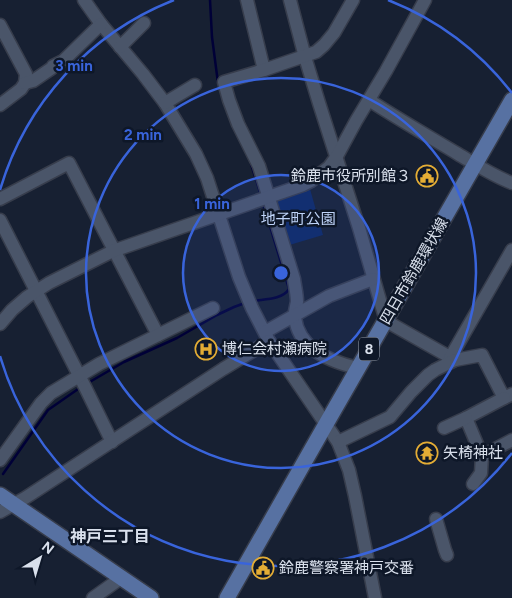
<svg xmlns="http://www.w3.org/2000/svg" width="512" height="598" font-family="Figtree,'Noto Sans JP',sans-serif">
<rect width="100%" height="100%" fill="#172032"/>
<!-- green -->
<path fill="#0d2862" d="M310,189L323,235L286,246L274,202Z"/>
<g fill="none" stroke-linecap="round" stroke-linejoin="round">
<!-- stream -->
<g stroke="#000037" stroke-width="2.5">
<path d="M210,0L212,37L218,83"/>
<path d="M251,164L261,195"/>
<path d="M253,301C264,299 282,300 289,289L263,203"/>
<path d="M88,383L124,362L177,338L217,315L234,307L245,303"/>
<path d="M3,474L48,410L81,387"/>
</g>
<!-- minor casing -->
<g stroke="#373d4c" stroke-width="15">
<g id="minor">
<path d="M84,0L101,24L143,74L165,103L196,154L207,178L239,277L252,308L269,341L338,442L349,470L355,496L375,598"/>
<path d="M247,0L264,70"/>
<path d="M290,0L305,57L319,103L359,228L386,321L455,360L482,355L504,398L512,394"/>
<path d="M353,0L334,33L324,45L316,52L264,70L224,82L229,100L238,124L259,166L294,279C295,287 297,294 297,302C296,307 294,312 295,318C299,349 331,362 358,368"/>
<path d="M0,25L26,74L25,83L21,89L0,105"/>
<path d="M120,47L144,23"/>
<path d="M25,83L33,81L52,68L53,66L63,61L101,24"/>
<path d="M369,100C398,119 428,136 458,154C475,164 493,176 512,183"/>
<path d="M165,103L195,85"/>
<path d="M0,199L69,163L158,335"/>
<path d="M0,220L86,389L112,442"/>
<path d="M0,324L12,310L27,297L49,283L113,251L303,185L311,181L329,167L337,156L356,121L386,71L425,0"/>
<path d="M265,332L329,296L373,279"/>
<path d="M450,358L512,250"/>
<path d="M504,398L466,418L482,456L512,440"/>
<path d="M444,428L466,418"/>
<path d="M338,442L390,417L411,392L428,375L435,370L455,360"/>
<path d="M0,460L41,403L51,393L99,364L213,308"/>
<path d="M473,484L481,473L482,456"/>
<path d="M0,512L25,498L223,369L269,341"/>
<path d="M436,519L445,550L447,555"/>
<path d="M93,598L121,578"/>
</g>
</g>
<!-- major casing -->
<g stroke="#373d4c" stroke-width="18">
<g id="major">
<path d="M0,495L151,598"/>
<path d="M227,598L326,424L512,100"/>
</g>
</g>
<!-- minor -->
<use href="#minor" stroke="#4a5569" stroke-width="12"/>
<!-- major -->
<use href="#major" stroke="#5771a2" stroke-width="15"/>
</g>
<!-- distance rings -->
<circle cx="281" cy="273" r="98" fill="#3964db" fill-opacity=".12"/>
<g fill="none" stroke="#3964db" stroke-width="2.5">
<circle cx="281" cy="273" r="98"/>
<circle cx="281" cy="273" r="195"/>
<path d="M512 453A293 293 0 0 1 0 356M0 190A293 293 0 0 1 174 0M388 0A293 293 0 0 1 512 93"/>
</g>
<!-- icons -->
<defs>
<g id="civic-ring" transform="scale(1.125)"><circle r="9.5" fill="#0e1728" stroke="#e4ad35" stroke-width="1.5"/><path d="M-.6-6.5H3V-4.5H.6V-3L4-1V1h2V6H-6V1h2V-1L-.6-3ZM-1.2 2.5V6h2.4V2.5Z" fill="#e4ad35"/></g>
<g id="hospital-ring" transform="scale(1.125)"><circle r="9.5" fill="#0e1728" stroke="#e4ad35" stroke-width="1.5"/><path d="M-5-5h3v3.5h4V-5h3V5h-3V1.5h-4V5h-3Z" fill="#e4ad35"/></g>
<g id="temple-ring" transform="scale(1.125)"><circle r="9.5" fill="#0e1728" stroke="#e4ad35" stroke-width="1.5"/><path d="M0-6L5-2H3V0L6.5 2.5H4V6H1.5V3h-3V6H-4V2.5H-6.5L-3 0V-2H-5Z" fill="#e4ad35"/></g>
</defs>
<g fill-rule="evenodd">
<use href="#civic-ring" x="427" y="176"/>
<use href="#hospital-ring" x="206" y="349"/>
<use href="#temple-ring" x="427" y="453"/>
<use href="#civic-ring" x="263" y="568"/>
</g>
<g text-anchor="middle" stroke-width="5" stroke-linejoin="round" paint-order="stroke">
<!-- shield labels -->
<rect fill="#0e1728" stroke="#9ca4b1" stroke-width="1" x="359" y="337.5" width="20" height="23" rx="4"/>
<g font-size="14" font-weight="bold" fill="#d9e0ec">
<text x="369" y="354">8</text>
</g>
<!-- poi labels -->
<g font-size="15" fill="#d9e0ec" stroke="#0e1728" text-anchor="start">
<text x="411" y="181" text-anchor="end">鈴鹿市役所別館３</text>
<text x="222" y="354">博仁会村瀬病院</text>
<text x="443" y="458">矢椅神社</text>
<text x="279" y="573">鈴鹿警察署神戸交番</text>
</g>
<!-- park labels -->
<g font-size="15" fill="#bed3f8" stroke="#0e1728">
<text x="298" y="224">地子町公園</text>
</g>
<!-- street labels -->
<g font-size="15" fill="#d9e0ec" stroke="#0e1728">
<text transform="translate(414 271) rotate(-60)" y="5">四日市鈴鹿環状線</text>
</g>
<!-- neighbourhood labels -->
<g font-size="16" font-weight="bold" fill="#d9e0ec" stroke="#0e1728">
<text x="110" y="542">神戸三丁目</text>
</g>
</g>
<circle cx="281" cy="273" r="8" fill="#3964db" stroke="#0e1728" stroke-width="2.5"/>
<g font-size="15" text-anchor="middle" font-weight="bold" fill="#3964db" stroke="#0e1728" stroke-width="5" stroke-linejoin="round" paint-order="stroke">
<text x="74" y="71">3 min</text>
<text x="143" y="140">2 min</text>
<text x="212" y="209">1 min</text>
</g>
<!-- north arrow -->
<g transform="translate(40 558) rotate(38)" stroke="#0e1728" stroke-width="4" paint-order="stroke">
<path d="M0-4L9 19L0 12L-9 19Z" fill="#d9e0ec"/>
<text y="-8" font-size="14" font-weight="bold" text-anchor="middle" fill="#d9e0ec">N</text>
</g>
</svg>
